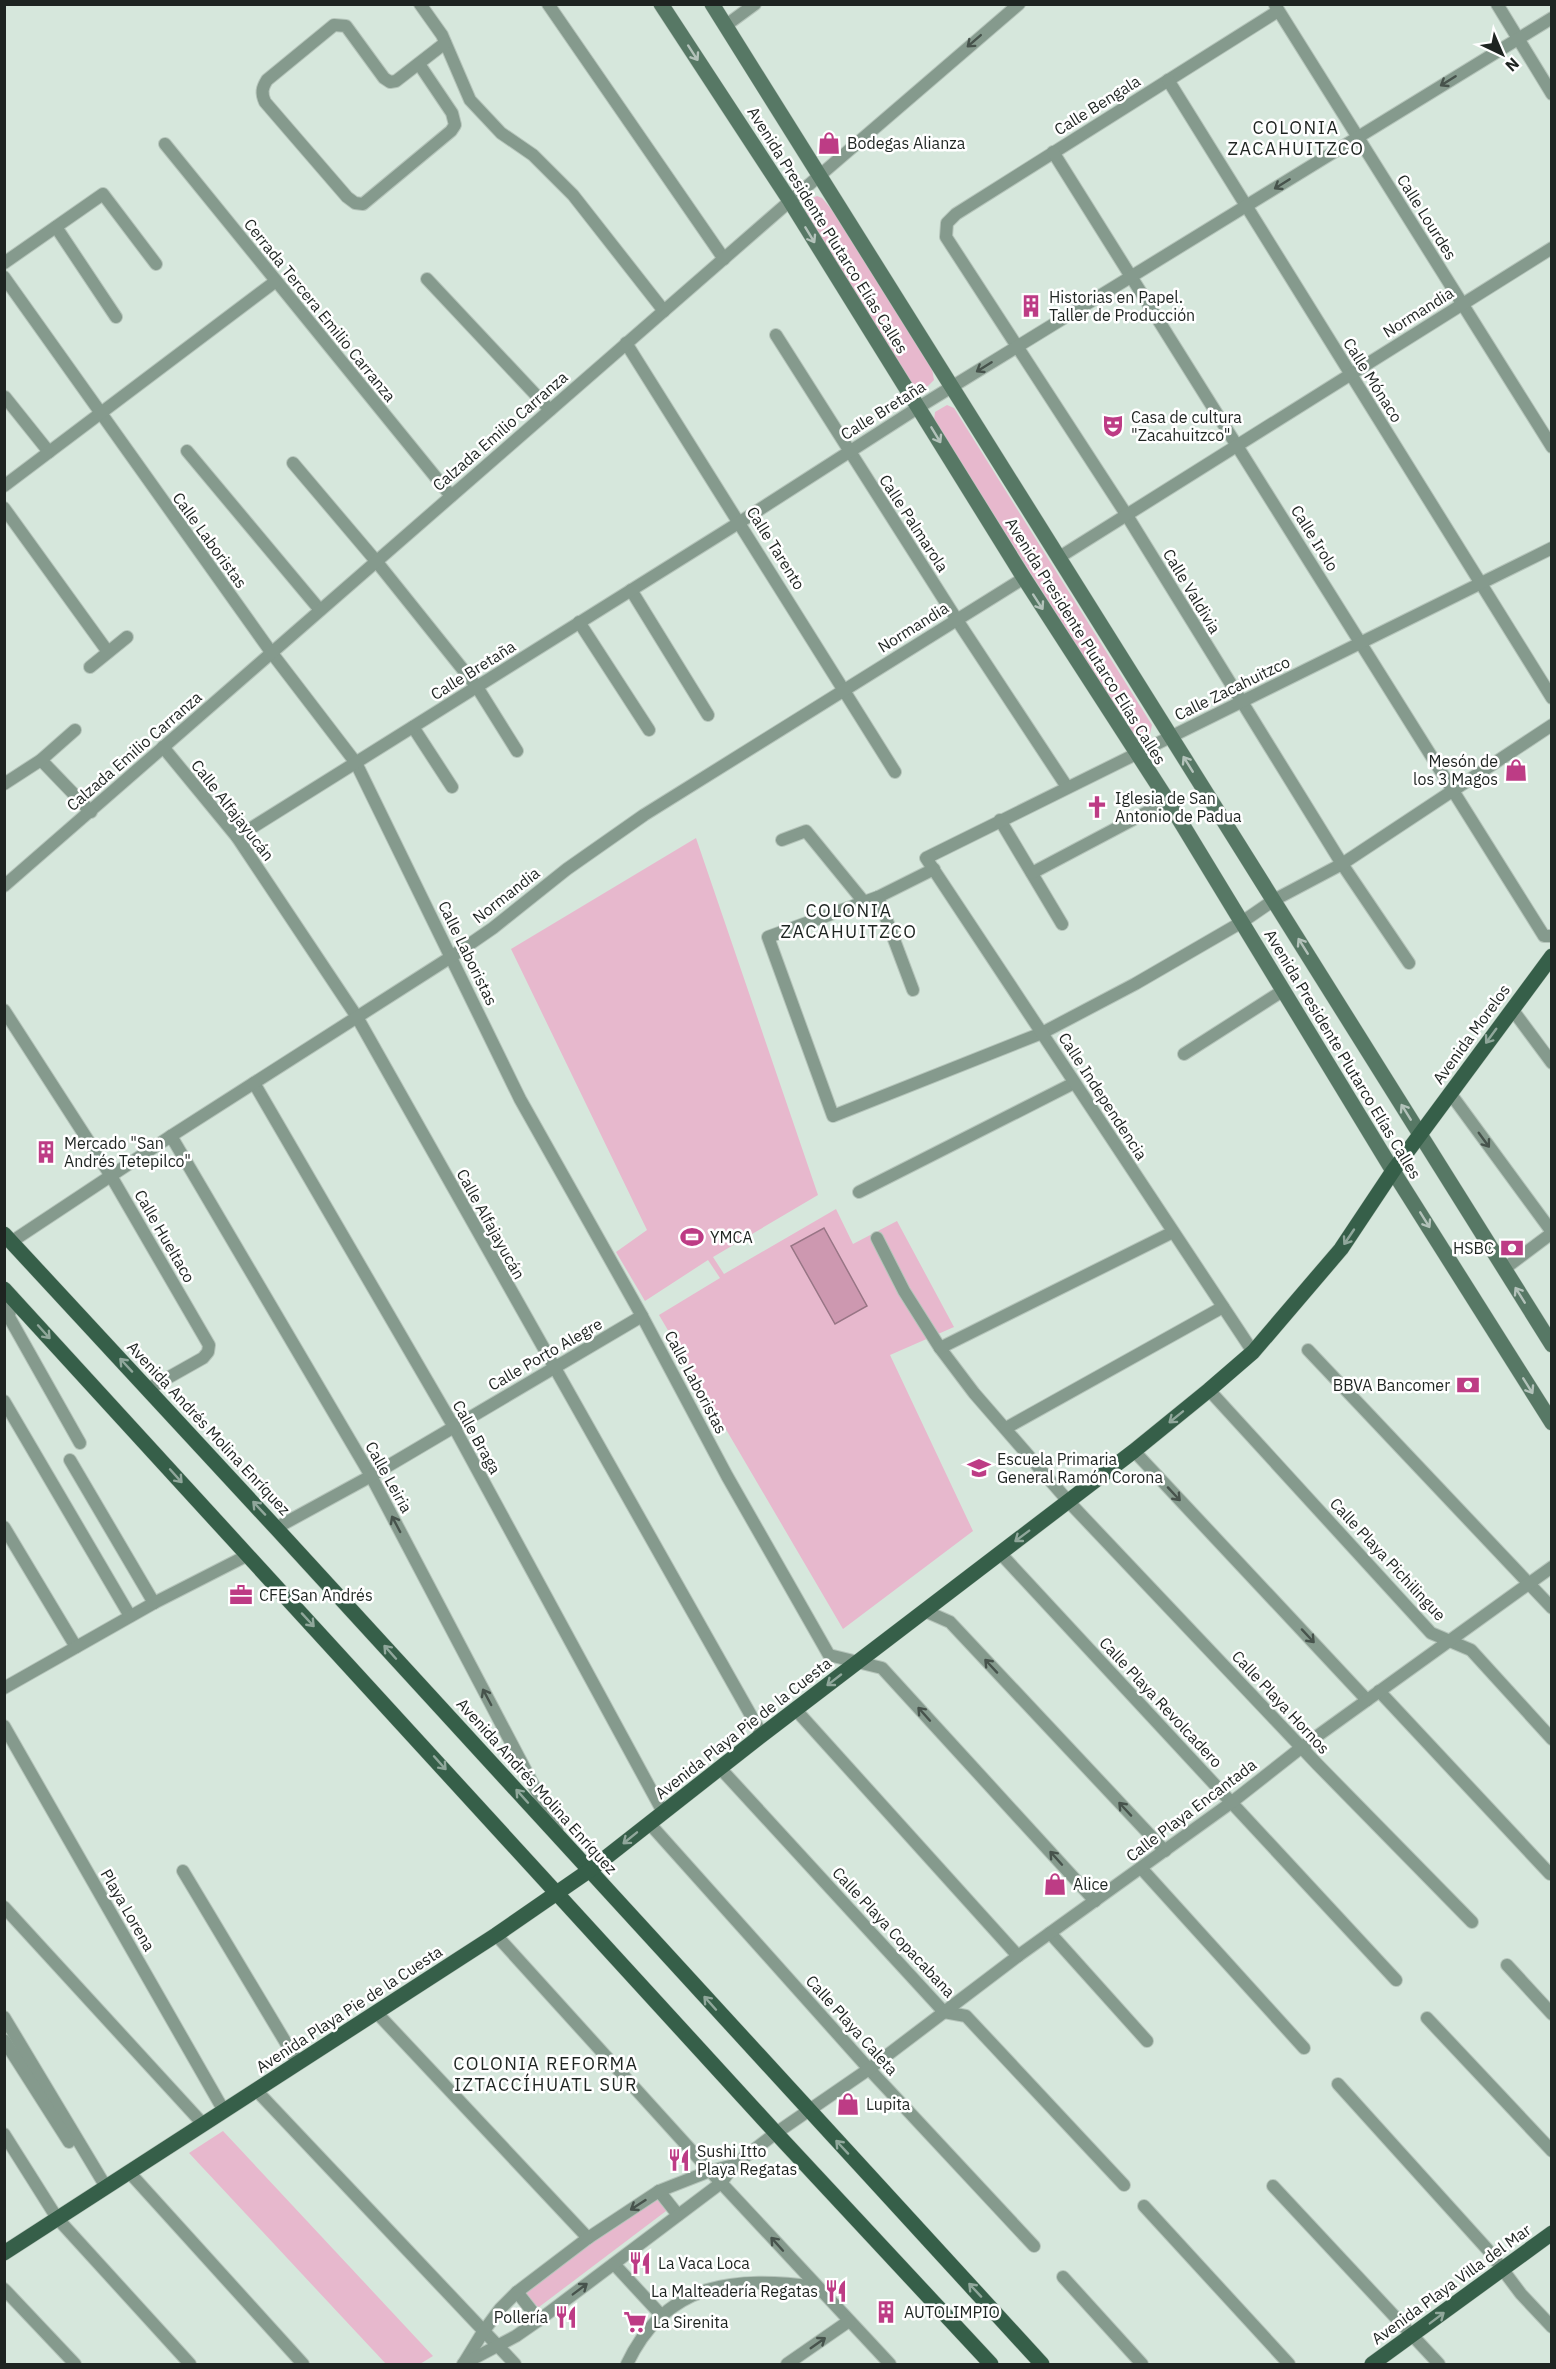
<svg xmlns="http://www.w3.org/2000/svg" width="1556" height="2369" font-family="'IBM Plex Sans',sans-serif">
<rect width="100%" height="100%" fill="#d6e7dc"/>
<!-- green -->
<g fill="#e7b8cd">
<path d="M817,196L822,198L832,210L932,369L934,380L925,389L921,390L913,385L806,215L805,201Z"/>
<path d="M947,405L954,408L1152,725L1150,734L1140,740L1129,729L934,420L935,412Z"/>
<path d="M696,838L818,1195L713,1257L724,1274L836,1209L853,1244L897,1221L954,1327L890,1355L973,1531L843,1629L659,1315L720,1278L708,1260L645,1301L616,1252L647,1230L511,949Z"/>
<path d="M223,2131L433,2356L420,2364H386L189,2153Z"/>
<path d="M656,2195L674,2205L539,2307L529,2301L525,2293L528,2286Z"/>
</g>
<!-- water -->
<path fill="#cd98b0" stroke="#987585" stroke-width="1.5" d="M824,1228L867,1306L835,1324L791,1246Z"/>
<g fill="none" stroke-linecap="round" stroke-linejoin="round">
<!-- street casing -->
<g stroke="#b5c4ba" stroke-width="14">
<g id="street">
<path d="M420,4L442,35L470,100L501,133L533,155L573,195L664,311"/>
<path d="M548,4L724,259"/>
<path d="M1497,4L1552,94"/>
<path d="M1275,5L1552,447"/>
<path d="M1278,11L956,214L947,223L946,237L1126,514L1342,864L1409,963"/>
<path d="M725,26L755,4"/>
<path d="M419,64L452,113L455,125L451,131L363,204L355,203L347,197L265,102C261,93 262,88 267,80L334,25L346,26L384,78L390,82L396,81L445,43"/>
<path d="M1168,80L1552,698"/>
<path d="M165,144L451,496"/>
<path d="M1053,152L1544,936H1552"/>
<path d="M56,227L116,317"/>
<path d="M4,263L103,194L156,264"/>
<path d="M4,277L271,652L356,763L520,1099L642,1316L727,1476L829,1655L882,1668L1095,1901"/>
<path d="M427,279L550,410"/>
<path d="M776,335L957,620L1067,787"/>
<path d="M626,343L895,772"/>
<path d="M5,397L49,452"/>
<path d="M187,451L320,610"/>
<path d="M293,463L376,561L477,687L517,751"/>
<path d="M4,486L276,281"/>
<path d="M4,508L108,652"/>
<path d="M1058,558L1552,248"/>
<path d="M631,590L708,715"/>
<path d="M579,622L649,730"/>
<path d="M90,667L127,637"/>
<path d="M413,727L452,787"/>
<path d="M163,747L237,837L357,1017L762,1735"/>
<path d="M41,760L91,812"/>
<path d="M4,784L41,760L75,730"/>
<path d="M1000,820L1062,924"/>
<path d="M237,837L740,522L919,407L1552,18"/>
<path d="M782,840L806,831L864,902"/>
<path d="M934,869L878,897L768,937L833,1116L1042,1033L1135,984L1242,922L1274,900L1342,864L1552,725"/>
<path d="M1032,873L1168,801"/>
<path d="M4,886L790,201L1019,4"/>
<path d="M878,897L913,990"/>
<path d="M1512,1009L1552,1063"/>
<path d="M4,1010L111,1176L209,1345L208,1352L203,1358L148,1389"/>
<path d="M1184,1054L1284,990"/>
<path d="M254,1083L454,1427L663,1812"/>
<path d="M1450,1093L1552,1232"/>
<path d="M171,1136L371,1476L557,1830"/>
<path d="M859,1192L1074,1083"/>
<path d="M877,1238L904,1291L940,1348L974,1393L1068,1501L1318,1765L1472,1922"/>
<path d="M11,1242L171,1136L451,957L493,928L567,869L644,815L1024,578"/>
<path d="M1504,1269L1552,1233"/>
<path d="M12,1296L9,1317L80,1443"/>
<path d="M940,1348L1173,1232"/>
<path d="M1308,1350L1552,1608"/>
<path d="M1253,1352L926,858L1552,548"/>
<path d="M1209,1390L1431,1633L1471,1650L1552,1739"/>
<path d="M4,1401L130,1616"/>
<path d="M1006,1428L1223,1307"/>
<path d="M1134,1451L1367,1700"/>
<path d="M70,1460L154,1603"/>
<path d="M4,1527L76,1647"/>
<path d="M276,1528L371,1476L642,1316"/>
<path d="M1000,1553L1396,1980"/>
<path d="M925,1611L950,1622L1165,1851"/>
<path d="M4,1688L154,1603L248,1555"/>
<path d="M1379,1691L1550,1874"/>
<path d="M796,1710L1018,1956"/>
<path d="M4,1726L224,2111"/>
<path d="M720,1768L944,2012L966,2016L1124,2185"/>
<path d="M649,1823L869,2069L1034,2246"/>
<path d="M1141,1868L1304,2048"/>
<path d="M183,1871L298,2063"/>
<path d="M4,1907L203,2124"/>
<path d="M1050,1933L1147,2041"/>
<path d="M496,1935L710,2171L890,2364"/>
<path d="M1507,1965L1552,2014"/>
<path d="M376,2012L588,2238"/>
<path d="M4,2017L106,2187"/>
<path d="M1427,2018L1552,2151"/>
<path d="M4,2040L69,2142"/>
<path d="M1338,2084L1488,2250L1521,2294L1552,2327"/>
<path d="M256,2090L515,2364"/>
<path d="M4,2134L57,2218L190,2364"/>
<path d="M129,2172L303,2364"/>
<path d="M1273,2186L1439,2364"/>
<path d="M659,2191L678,2215"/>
<path d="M1144,2206L1289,2364"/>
<path d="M614,2264L662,2316"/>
<path d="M1063,2277L1142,2364"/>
<path d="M4,2289L75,2364"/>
<path d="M517,2292L539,2320"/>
<path d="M464,2363L483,2332L500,2309L517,2292L588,2238L659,2191L710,2171L734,2165"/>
<path d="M463,2364L516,2336L539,2320L721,2183L734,2165L776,2133L869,2069L1018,1956L1232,1802L1302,1747L1552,1567"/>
<path d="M627,2364C666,2281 736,2276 817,2287"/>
<path d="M787,2364L849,2321"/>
</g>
</g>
<!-- secondary casing -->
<g stroke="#b5c4ba" stroke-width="16">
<g id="secondary">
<path d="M661,4L790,201L1024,578L1168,801L1393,1171L1552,1423"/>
<path d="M712,4L1552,1345"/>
</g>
</g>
<!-- primary casing -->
<g stroke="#b5c4ba" stroke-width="16">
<g id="primary">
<path d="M4,1234L276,1528L1042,2364"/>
<path d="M4,1289L776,2133L991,2364"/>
<path d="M4,2253L496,1935L590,1870L762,1735L1134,1451L1209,1390L1253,1352L1341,1249L1393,1171L1552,956"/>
<path d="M1372,2364L1552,2233"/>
</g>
</g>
<!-- street -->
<use href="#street" stroke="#859a8d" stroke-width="12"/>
<!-- secondary -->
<use href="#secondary" stroke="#577865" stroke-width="15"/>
<!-- primary -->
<use href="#primary" stroke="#365f49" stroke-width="15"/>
</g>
<!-- one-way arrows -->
<defs><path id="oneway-shaft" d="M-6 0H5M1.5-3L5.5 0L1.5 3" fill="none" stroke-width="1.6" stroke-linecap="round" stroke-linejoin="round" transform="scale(1.5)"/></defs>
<g stroke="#47534c">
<use href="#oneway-shaft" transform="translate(974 41) rotate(139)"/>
<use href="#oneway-shaft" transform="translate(1448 81) rotate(148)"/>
<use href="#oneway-shaft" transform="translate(1282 184) rotate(148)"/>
<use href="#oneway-shaft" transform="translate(984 367) rotate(148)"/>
<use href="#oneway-shaft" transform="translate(1484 1140) rotate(54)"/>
<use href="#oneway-shaft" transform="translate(1174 1494) rotate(47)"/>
<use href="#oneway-shaft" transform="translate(396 1524) rotate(-118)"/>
<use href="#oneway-shaft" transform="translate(1308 1636) rotate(47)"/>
<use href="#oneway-shaft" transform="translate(991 1666) rotate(-133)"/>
<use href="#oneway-shaft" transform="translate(487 1697) rotate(-118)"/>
<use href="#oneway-shaft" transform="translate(924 1714) rotate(-132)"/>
<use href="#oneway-shaft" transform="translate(1125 1809) rotate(-133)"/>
<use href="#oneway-shaft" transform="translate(1056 1858) rotate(-132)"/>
<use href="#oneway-shaft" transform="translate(638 2205) rotate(147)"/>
<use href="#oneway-shaft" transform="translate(777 2244) rotate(-132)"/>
<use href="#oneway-shaft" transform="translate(580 2289) rotate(-37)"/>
<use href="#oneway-shaft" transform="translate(818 2343) rotate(-35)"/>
</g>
<g stroke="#b3c2ba">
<use href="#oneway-shaft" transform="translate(693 53) rotate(57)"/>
<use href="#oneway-shaft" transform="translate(810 235) rotate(59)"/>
<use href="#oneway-shaft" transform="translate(936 435) rotate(59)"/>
<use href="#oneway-shaft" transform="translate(1038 602) rotate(57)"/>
<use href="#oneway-shaft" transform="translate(1188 764) rotate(-122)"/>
<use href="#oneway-shaft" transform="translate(1303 946) rotate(-122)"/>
<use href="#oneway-shaft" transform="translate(1406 1112) rotate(-122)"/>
<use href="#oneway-shaft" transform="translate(1425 1220) rotate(58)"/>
<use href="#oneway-shaft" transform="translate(1520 1295) rotate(-122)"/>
<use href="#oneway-shaft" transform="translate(1528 1386) rotate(58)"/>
</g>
<g stroke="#90a79b">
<use href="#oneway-shaft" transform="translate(1491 1036) rotate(126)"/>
<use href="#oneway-shaft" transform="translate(1349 1237) rotate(124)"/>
<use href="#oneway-shaft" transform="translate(44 1332) rotate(48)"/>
<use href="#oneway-shaft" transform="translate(126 1365) rotate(-133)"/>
<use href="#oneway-shaft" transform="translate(1176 1417) rotate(141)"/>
<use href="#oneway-shaft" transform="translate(176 1476) rotate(48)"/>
<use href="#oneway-shaft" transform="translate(259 1508) rotate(-133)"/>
<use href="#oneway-shaft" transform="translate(1022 1536) rotate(143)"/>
<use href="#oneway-shaft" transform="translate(308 1620) rotate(47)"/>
<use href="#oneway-shaft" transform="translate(390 1652) rotate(-132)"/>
<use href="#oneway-shaft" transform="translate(834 1680) rotate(142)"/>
<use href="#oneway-shaft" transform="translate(440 1763) rotate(48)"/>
<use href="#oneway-shaft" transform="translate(522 1796) rotate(-132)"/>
<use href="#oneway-shaft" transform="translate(630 1838) rotate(141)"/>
<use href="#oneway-shaft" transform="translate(710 2003) rotate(-132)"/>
<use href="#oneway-shaft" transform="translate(842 2147) rotate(-133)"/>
<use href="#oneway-shaft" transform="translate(975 2290) rotate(-133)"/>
<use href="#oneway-shaft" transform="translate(1437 2318) rotate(-37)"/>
</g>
<!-- icons -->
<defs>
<g id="shop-bare" transform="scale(1.8)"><path d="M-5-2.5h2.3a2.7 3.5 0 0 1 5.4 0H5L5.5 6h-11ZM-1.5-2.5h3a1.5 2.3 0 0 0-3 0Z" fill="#bd3c85" stroke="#fff" stroke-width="2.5" paint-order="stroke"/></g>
<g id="building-bare" transform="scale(1.8)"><path d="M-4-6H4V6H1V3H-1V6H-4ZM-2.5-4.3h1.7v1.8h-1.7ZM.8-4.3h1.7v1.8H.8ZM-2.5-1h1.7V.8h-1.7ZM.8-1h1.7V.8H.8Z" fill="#bd3c85" stroke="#fff" stroke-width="2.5" paint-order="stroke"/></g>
<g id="theatre-bare" transform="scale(1.8)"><path d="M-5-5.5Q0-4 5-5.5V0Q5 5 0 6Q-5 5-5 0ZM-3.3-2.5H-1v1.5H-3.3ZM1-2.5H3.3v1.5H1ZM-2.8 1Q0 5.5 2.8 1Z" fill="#bd3c85" stroke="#fff" stroke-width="2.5" paint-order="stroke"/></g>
<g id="church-bare" transform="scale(1.8)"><path d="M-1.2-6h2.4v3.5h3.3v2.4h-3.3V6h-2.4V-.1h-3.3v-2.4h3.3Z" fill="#bd3c85" stroke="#fff" stroke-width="2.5" paint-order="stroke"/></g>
<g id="stadium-bare" transform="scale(1.8)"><path d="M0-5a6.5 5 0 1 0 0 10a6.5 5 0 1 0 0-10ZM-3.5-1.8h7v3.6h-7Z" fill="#bd3c85" stroke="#fff" stroke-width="2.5" paint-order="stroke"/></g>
<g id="bank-bare" transform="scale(1.8)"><path d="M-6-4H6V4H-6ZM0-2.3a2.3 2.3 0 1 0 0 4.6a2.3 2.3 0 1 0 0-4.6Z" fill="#bd3c85" stroke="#fff" stroke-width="2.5" paint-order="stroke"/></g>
<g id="school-bare" transform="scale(1.8)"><path d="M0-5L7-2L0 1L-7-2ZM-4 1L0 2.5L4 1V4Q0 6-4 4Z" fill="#bd3c85" stroke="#fff" stroke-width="2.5" paint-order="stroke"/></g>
<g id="office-bare" transform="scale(1.8)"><path d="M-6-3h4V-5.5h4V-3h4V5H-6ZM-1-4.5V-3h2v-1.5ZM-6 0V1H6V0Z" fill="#bd3c85" stroke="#fff" stroke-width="2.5" paint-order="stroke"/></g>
<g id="restaurant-bare" transform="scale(1.8)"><path d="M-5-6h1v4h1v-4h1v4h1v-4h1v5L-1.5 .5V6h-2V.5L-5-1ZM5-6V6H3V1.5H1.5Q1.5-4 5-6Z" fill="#bd3c85" stroke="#fff" stroke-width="2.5" paint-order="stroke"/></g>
<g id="supermarket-bare" transform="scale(1.8)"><path d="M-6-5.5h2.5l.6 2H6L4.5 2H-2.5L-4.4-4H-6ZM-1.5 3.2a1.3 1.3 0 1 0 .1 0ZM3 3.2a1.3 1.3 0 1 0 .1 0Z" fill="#bd3c85" stroke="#fff" stroke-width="2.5" paint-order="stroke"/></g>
</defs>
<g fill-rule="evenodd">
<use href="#shop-bare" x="829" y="143"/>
<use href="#building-bare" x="1031" y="306"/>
<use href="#theatre-bare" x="1113" y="426"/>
<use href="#shop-bare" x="1516" y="770"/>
<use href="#church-bare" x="1097" y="807"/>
<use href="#building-bare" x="46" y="1152"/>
<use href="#stadium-bare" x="692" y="1237"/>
<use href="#bank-bare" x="1512" y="1248"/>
<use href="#bank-bare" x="1468" y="1385"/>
<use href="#school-bare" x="979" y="1468"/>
<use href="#office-bare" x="241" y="1595"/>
<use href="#shop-bare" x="1055" y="1884"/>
<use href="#shop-bare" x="848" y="2104"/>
<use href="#restaurant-bare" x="679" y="2160"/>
<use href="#restaurant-bare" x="640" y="2263"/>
<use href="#restaurant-bare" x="836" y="2291"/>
<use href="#building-bare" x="886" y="2312"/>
<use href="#restaurant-bare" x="566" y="2317"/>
<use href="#supermarket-bare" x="635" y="2322"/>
</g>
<g text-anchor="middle" stroke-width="5" stroke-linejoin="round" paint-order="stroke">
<!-- street labels -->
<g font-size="16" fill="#1e2421" stroke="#fff">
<text transform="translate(1097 105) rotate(-32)" y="6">Calle Bengala</text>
<text transform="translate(1427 217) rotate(58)" y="6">Calle Lourdes</text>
<text transform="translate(828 230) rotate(58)" y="6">Avenida Presidente Plutarco Elías Calles</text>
<text transform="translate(320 310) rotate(51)" y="6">Cerrada Tercera Emilio Carranza</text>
<text transform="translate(1418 312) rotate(-32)" y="6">Normandia</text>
<text transform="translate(1373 380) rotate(58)" y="6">Calle Mónaco</text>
<text transform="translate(883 410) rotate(-32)" y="6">Calle Bretaña</text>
<text transform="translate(500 431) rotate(-41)" y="6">Calzada Emilio Carranza</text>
<text transform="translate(914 523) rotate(57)" y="6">Calle Palmarola</text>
<text transform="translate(1315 538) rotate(58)" y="6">Calle Irolo</text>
<text transform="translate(210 540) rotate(54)" y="6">Calle Laboristas</text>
<text transform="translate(776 548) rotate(58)" y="6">Calle Tarento</text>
<text transform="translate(1192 591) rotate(59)" y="6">Calle Valdivia</text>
<text transform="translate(913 627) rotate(-32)" y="6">Normandia</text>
<text transform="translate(1086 641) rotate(58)" y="6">Avenida Presidente Plutarco Elías Calles</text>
<text transform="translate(473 670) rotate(-32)" y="6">Calle Bretaña</text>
<text transform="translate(1232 688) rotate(-26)" y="6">Calle Zacahuitzco</text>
<text transform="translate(134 751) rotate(-41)" y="6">Calzada Emilio Carranza</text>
<text transform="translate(233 810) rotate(52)" y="6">Calle Alfajayucán</text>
<text transform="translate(506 895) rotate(-38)" y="6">Normandia</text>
<text transform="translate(468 953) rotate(64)" y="6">Calle Laboristas</text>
<text transform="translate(1471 1034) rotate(-54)" y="6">Avenida Morelos</text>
<text transform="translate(1343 1054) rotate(59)" y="6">Avenida Presidente Plutarco Elías Calles</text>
<text transform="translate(1103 1096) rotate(57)" y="6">Calle Independencia</text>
<text transform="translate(491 1224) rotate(61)" y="6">Calle Alfajayucán</text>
<text transform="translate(165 1236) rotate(60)" y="6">Calle Hueltaco</text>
<text transform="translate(545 1354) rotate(-30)" y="6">Calle Porto Alegre</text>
<text transform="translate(696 1382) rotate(62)" y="6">Calle Laboristas</text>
<text transform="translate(209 1428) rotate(47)" y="6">Avenida Andrés Molina Enríquez</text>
<text transform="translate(477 1437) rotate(61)" y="6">Calle Braga</text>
<text transform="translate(389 1477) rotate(61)" y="6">Calle Leiria</text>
<text transform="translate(1388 1559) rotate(47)" y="6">Calle Playa Pichilingue</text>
<text transform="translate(1161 1702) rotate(47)" y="6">Calle Playa Revolcadero</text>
<text transform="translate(1281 1702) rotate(47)" y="6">Calle Playa Hornos</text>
<text transform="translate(743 1728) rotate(-38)" y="6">Avenida Playa Pie de la Cuesta</text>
<text transform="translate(537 1786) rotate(48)" y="6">Avenida Andrés Molina Enríquez</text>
<text transform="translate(1191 1810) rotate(-37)" y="6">Calle Playa Encantada</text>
<text transform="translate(128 1910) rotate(60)" y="6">Playa Lorena</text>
<text transform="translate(894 1932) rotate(47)" y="6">Calle Playa Copacabana</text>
<text transform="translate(349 2009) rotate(-33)" y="6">Avenida Playa Pie de la Cuesta</text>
<text transform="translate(852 2025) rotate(48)" y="6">Calle Playa Caleta</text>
<text transform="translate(1451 2284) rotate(-36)" y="6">Avenida Playa Villa del Mar</text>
</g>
<!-- poi labels -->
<g font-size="16" fill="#1e2421" stroke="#fff" text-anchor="start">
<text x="847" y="149">Bodegas Alianza</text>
<text x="1049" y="303">Historias en Papel.<tspan x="1049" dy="18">Taller de Producción</tspan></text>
<text x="1131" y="423">Casa de cultura<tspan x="1131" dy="18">"Zacahuitzco"</tspan></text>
<text x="1498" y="767" text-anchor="end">Mesón de<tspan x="1498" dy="18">los 3 Magos</tspan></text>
<text x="1115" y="804">Iglesia de San<tspan x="1115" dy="18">Antonio de Padua</tspan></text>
<text x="64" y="1149">Mercado "San<tspan x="64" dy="18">Andrés Tetepilco"</tspan></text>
<text x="710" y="1243">YMCA</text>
<text x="1494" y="1254" text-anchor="end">HSBC</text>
<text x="1450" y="1391" text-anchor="end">BBVA Bancomer</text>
<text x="997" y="1465">Escuela Primaria<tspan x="997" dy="18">General Ramón Corona</tspan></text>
<text x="259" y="1601">CFE San Andrés</text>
<text x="1073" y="1890">Alice</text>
<text x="866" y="2110">Lupita</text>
<text x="697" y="2157">Sushi Itto<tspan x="697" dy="18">Playa Regatas</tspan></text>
<text x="658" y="2269">La Vaca Loca</text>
<text x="818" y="2297" text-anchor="end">La Malteadería Regatas</text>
<text x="904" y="2318">AUTOLIMPIO</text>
<text x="548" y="2323" text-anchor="end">Pollería</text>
<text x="653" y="2328">La Sirenita</text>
</g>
<!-- neighbourhood labels -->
<g font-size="18" letter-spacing="1.5" fill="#1e2421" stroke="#fff">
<text x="1296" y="134">COLONIA<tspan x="1296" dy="21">ZACAHUITZCO</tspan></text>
<text x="849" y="917">COLONIA<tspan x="849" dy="21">ZACAHUITZCO</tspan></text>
<text x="546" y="2070">COLONIA REFORMA<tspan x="546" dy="21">IZTACCÍHUATL SUR</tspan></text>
</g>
</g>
<!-- border -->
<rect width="1556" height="2369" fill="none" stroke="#1e2421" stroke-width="12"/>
<!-- north arrow -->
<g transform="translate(1502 54) rotate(136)" stroke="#ffffff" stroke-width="4.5" paint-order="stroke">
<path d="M0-4.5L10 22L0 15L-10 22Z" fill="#1e2421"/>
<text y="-9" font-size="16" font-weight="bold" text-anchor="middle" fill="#1e2421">N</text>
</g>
</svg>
